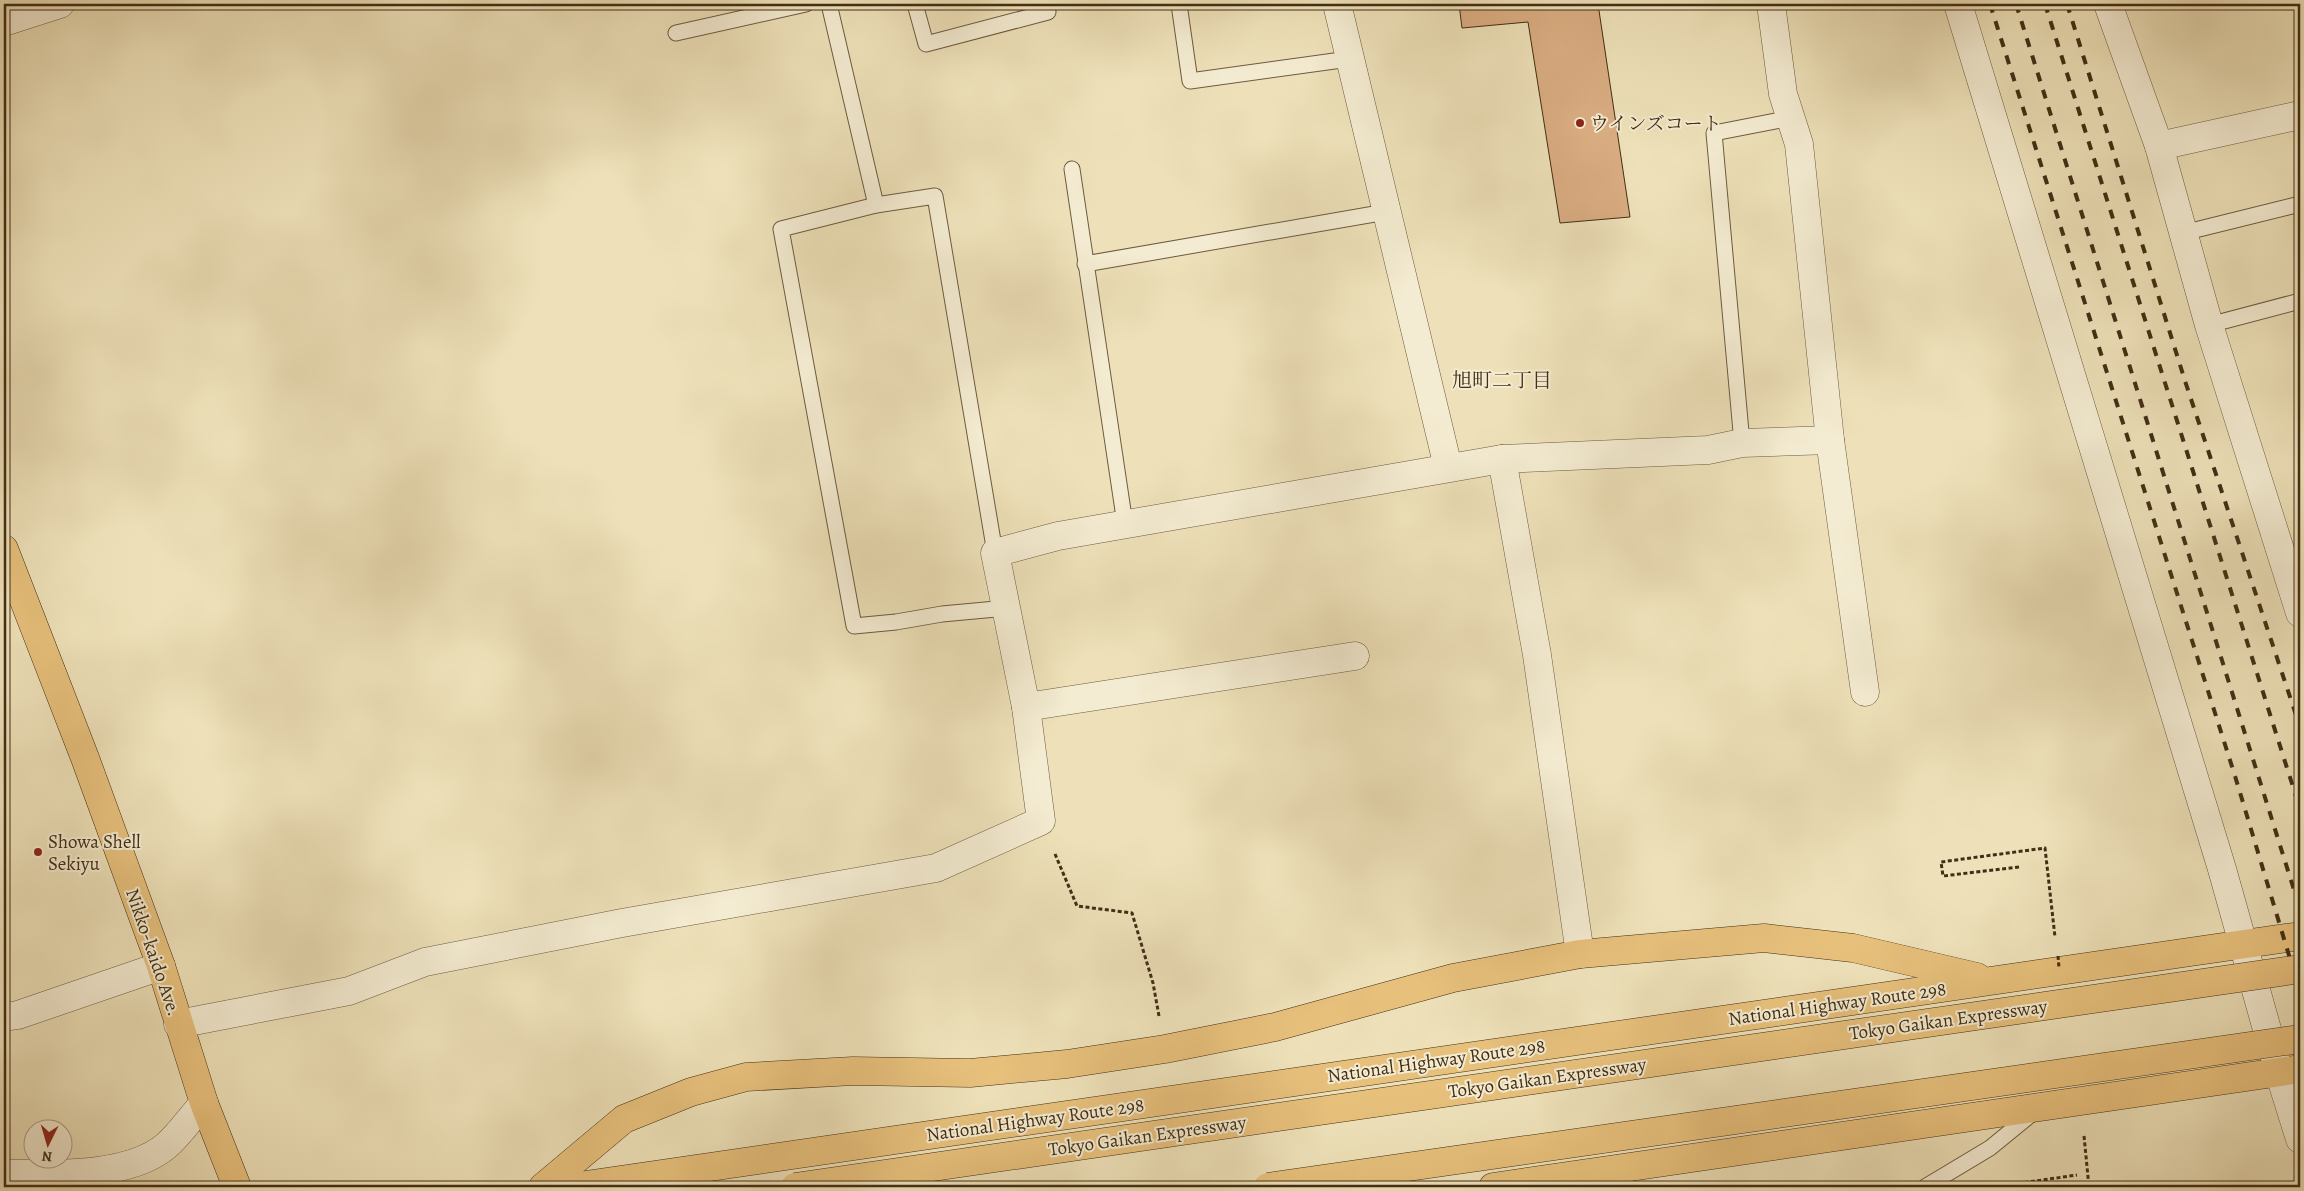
<svg xmlns="http://www.w3.org/2000/svg" width="2304" height="1191" font-family="Alegreya,'Noto Serif JP',serif">
<rect width="100%" height="100%" fill="#eee1b9"/>
<filter id="stains"><feTurbulence type="fractalNoise" baseFrequency=".004" numOctaves="4"/><feColorMatrix values="0 0 0 0 .2 0 0 0 0 .09 0 0 0 0 .02 0 0 0 .5 -.17"/></filter>
<radialGradient id="worn" r=".72"><stop offset=".6" stop-color="#630" stop-opacity="0"/><stop offset="1" stop-color="#630" stop-opacity=".3"/></radialGradient>
<!-- building -->
<path fill="#daad82" stroke="#422e15" d="M1459,4H1598L1630,217L1560,223L1528,22L1462,28Z"/>
<g fill="none" stroke-linecap="round" stroke-linejoin="round">
<!-- lane casing -->
<g stroke="#6d5b3e" stroke-width="17">
<g id="lane">
<path d="M829,4L876,205"/>
<path d="M915,4L926,44L1048,12L1046,4"/>
<path d="M1179,4L1190,81L1349,59"/>
<path d="M676,33L806,4"/>
<path d="M1072,169L1125,524"/>
<path d="M2183,233L2300,204"/>
<path d="M1085,264L1386,212"/>
<path d="M2209,325L2300,301"/>
<path d="M1742,443L1714,133L1791,118"/>
<path d="M995,553L935,196L876,205L781,229L854,626L896,622L942,614L1007,608"/>
<path d="M1925,1187L1990,1148L2034,1112"/>
</g>
</g>
<!-- street casing -->
<g stroke="#6d5b3e" stroke-width="29">
<g id="street">
<path d="M1337,4L1448,467"/>
<path d="M1958,4L2222,869L2279,1072L2300,1139"/>
<path d="M2108,4L2159,146L2209,325L2300,613"/>
<path d="M4,22L60,4"/>
<path d="M2159,146L2300,115"/>
<path d="M1830,440L1865,692"/>
<path d="M1502,459L1537,655L1580,954"/>
<path d="M1026,707L1355,656"/>
<path d="M4,1017L18,1015L161,966"/>
<path d="M178,1024L349,991L425,962L622,923L936,868L1041,821L1026,707L995,553L1058,536L1502,459L1708,450L1742,443L1830,440L1799,144L1783,94L1771,4"/>
<path d="M4,1174C51,1174 128,1178 166,1146C180,1134 191,1117 204,1103"/>
</g>
</g>
<!-- primary casing -->
<g stroke="#422e15" stroke-width="29">
<path id="primary" d="M4,549L85,758L161,966L204,1103L237,1187"/>
</g>
<!-- highway casing -->
<g stroke="#422e15" stroke-width="29">
<g id="highway">
<path d="M543,1187L624,1119L691,1092L746,1077L853,1071L970,1073L1067,1064L1165,1049L1275,1027L1453,978L1580,954L1764,938L1853,948L1977,977"/>
<path d="M572,1187L2300,936"/>
<path d="M1493,1187L2300,1069"/>
</g>
</g>
<!-- path -->
<g stroke="#422e15" stroke-width="3" stroke-dasharray="4 2.5" stroke-linecap="butt">
<path d="M1055,854L1077,906L1132,913L1153,983L1159,1016"/>
<path d="M2019,867L1943,876L1941,862L2045,848L2055,937"/>
<path d="M2084,1136L2089,1187"/>
<path d="M2001,1187L2000,1186L2077,1175"/>
</g>
<!-- lane -->
<use href="#lane" stroke="#f4ecd2" stroke-width="15"/>
<!-- street -->
<use href="#street" stroke="#f4ecd2" stroke-width="28"/>
<!-- primary -->
<use href="#primary" stroke="#e7c07c" stroke-width="28"/>
<!-- highway -->
<use href="#highway" stroke="#e7c07c" stroke-width="28"/>
<!-- rail -->
<g stroke="#422e15" stroke-width="4" stroke-dasharray="9 9" stroke-linecap="butt">
<path d="M1990,4L2235,776L2300,992"/>
<path d="M2016,4L2300,909"/>
<path d="M2045,4L2300,809"/>
<path d="M2067,4L2186,384L2300,727"/>
</g>
<!-- highway-bridge casing -->
<g stroke="#422e15" stroke-width="29" stroke-linecap="butt">
<g id="highway-bridge">
<path d="M795,1187L2300,969"/>
<path d="M1268,1187L2300,1039"/>
</g>
</g>
<!-- path-bridge -->
<path stroke="#422e15" stroke-width="3" stroke-dasharray="4 2.5" stroke-linecap="butt" d="M2058,956L2059,968"/>
<!-- highway-bridge -->
<use href="#highway-bridge" stroke="#e7c07c" stroke-width="28"/>
</g>
<!-- markers -->
<g fill="#8f2418" stroke="#f4ecd2" stroke-width="2">
<circle cx="1580" cy="123" r="5"/>
<circle cx="38" cy="852" r="5"/>
</g>
<g text-anchor="middle" stroke-width="4" stroke-linejoin="round" paint-order="stroke">
<!-- poi labels -->
<g font-size="19" fill="#422e15" stroke="#f4ecd2" text-anchor="start">
<text x="1590" y="130">ウインズコート</text>
<text x="48" y="848">Showa Shell<tspan x="48" dy="22">Sekiyu</tspan></text>
</g>
<!-- street labels -->
<g font-size="19" fill="#422e15" stroke="#f4ecd2">
<text transform="translate(154 952) rotate(71)" y="7">Nikko-kaido Ave.</text>
<text transform="translate(1837 1003) rotate(-8)" y="7">National Highway Route 298</text>
<text transform="translate(1948 1019) rotate(-8)" y="7">Tokyo Gaikan Expressway</text>
<text transform="translate(1436 1060) rotate(-8)" y="7">National Highway Route 298</text>
<text transform="translate(1547 1077) rotate(-8)" y="7">Tokyo Gaikan Expressway</text>
<text transform="translate(1035 1119) rotate(-8)" y="7">National Highway Route 298</text>
<text transform="translate(1147 1135) rotate(-8)" y="7">Tokyo Gaikan Expressway</text>
</g>
<!-- neighbourhood labels -->
<g font-size="20" fill="#422e15" stroke="#f4ecd2">
<text x="1502" y="387">旭町二丁目</text>
</g>
</g>
<!-- margin -->
<rect width="2304" height="1191" fill="none" stroke="#eee1b9" stroke-width="20"/>
<rect x="5" y="5" width="2294" height="1181" fill="none" stroke="#422e15" stroke-width="2.5"/>
<rect x="10" y="10" width="2284" height="1171" fill="none" stroke="#422e15"/>
<!-- north arrow -->
<g transform="translate(48 1144) rotate(185)"><circle r="24" fill="#f4ecd2" stroke="#ada086"/>
<path d="M0-4L9 19L0 12L-9 19Z" fill="#8f2418"/>
<text y="-8" font-size="14" font-weight="bold" text-anchor="middle" fill="#422e15">N</text>
</g>
<rect width="100%" height="100%" filter="url(#stains)"/>
<rect width="100%" height="100%" fill="url(#worn)"/>
</svg>
